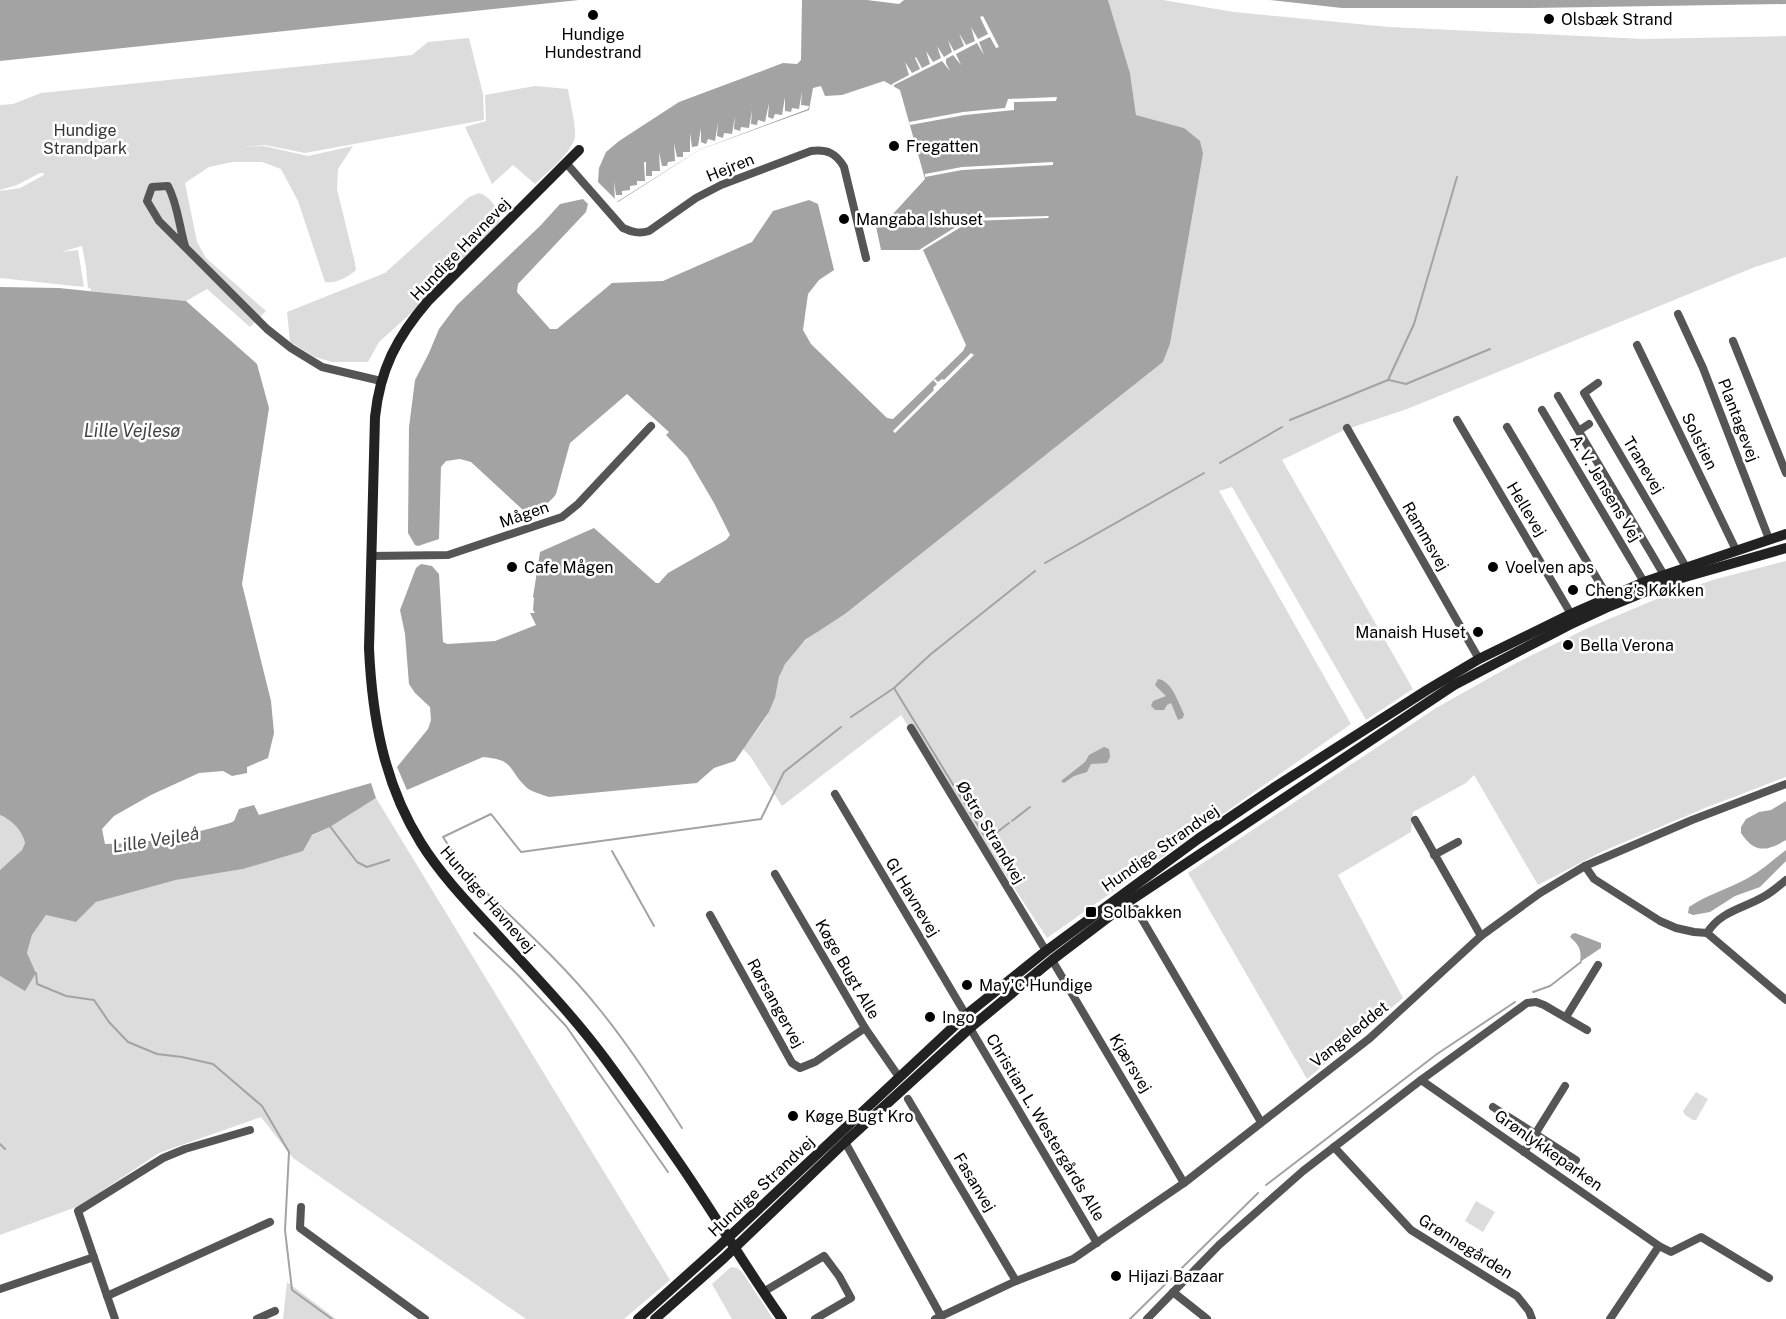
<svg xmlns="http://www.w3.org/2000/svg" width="1786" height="1319" font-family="'Public Sans',sans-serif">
<rect width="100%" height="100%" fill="#fff"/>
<!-- green -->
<g fill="#dcdcdc">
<path d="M1108,0H1163L1234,12L1389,27L1645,39L1786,36V257L1755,267L1407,409L1344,430L1282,460L1413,689L1366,720L1232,487L1219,491L1351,724L1047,938L901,715L782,806L750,756L743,749C754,734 767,719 774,701C778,689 777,677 784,665C797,642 823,628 845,614L1163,362L1170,344L1203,154L1184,128L1136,115L1130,73Z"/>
<path d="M469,38L483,94L484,120L305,153L265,145L241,147L264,146L308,156L353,146L338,169L337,189L355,263L356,270C348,277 336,284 325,282L298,201L281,169L262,162H232L209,167L185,183L197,242L206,258L266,311L250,327L207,289L186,301L91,291L90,287L88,289L86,267L82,246L61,252L78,250L84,287L0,278V191L20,188L44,175V173H40L17,185L0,190V105L13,104L41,93L412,55L428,42Z"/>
<path d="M535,86L568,89C570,103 576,124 575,137C572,153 546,173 535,184L513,165L492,184L465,127L486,121L485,95Z"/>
<path d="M479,193C489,196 498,208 501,218L496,226L410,314L379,342L368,362H332L315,357L290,342L287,312L385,273L469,197Z"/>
<path d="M1786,561V777L1705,808L1601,852L1538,885L1474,775L1466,783L1413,812L1411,832L1338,875L1403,998L1307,1079L1188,873L1436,708L1516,663L1590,627L1659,598L1716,579Z"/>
<path d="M376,798L670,1280L624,1319H526L293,1158L261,1117L159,1153L79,1206L0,1235V976L24,990L36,973L27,954L32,935L46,915L76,922L96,902L176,880L243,869L330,827Z"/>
<path d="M0,815C12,820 22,830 25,843L22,850L0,870Z"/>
<path d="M1696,1092L1708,1099L1696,1120H1693L1685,1115L1683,1111Z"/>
<path d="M1476,1201L1495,1212L1483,1232L1465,1221Z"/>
<path d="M731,1267L737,1268L742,1272L773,1319H732L712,1284Z"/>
<path d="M287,1282L336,1319H283Z"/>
</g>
<!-- water -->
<g fill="#a3a3a3">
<path d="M0,0H579L0,61Z"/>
<path d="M802,0H867L899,4L904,0H1108L1130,73L1136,115L1184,128L1200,141L1203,154L1170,344L1163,362L845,614L805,640L785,664L779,677L775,698L769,712L735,761L714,768L697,783L549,797C541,794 531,792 526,787C507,768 515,760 483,757L407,790L397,767L428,729L431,720L430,707L415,693L409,684L405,634L400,610L416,568L421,564L432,566L439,574L443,642L447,644L495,641L536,625L530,613H535L533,610L534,598L533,597L540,552L594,528L656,583H659L668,573L726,540L730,535L714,503L687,457L666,435L669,432L627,394L570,443L556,494C550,504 534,512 523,510L471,462L460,459L446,461L441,467L439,539L418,546L415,545L408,533L409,427L415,380L429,353L439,329L457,305L540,226L560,204L583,199L588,204L586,212L518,284L517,292L550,329H557L612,283L663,281L752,242L773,211L809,200L818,204L834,270L819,280L808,294L803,330L811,344L887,418L893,419L963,351L966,345L923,250H881L874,217L884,214L892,215L925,179L900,90L884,81L842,95L825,96L821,86L813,88L809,110L699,150L618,202L598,182L599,168L606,152L619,141L679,102L783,63L797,64L801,60Z"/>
<path d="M1269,0H1786V4L1532,8H1342Z"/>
<path d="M0,287L59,288L186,301L257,364L269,408L242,584L271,701L274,733L268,758L247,767V773L232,776L223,771L199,773L151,795L114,816L102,829L105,844C148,844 189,835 230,823L234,821L239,809L254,805L259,815L371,783L376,798L330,827L312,835L303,851L243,869L176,880L96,902L76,922L46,915L32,935L27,953L36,973L25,991L0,976V870L22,850L25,843C22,830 12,820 0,815Z"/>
<path d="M1158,679C1172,681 1178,702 1184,714L1183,718L1178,720L1171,703L1167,705L1164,710H1155L1151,706L1153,701L1166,696L1155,685Z"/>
<path d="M1104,747L1109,749L1110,757L1107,763L1091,764L1087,772L1074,776L1064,783L1061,781L1085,762L1089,755Z"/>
<path d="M1786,801V840C1766,852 1754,853 1741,833V827L1746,819L1759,812L1771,810Z"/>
<path d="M1786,850V861L1760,887L1735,896L1710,912L1693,915L1688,913L1689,907C1708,894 1729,889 1748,878C1762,870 1774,859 1786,850Z"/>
<path d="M1575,933L1601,943V948L1580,962C1582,950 1579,945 1570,937L1572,934Z"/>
</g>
<!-- pier -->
<g fill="#fff">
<path d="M983,16L999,47L996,48L990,37L979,42L984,55L977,43L956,54L961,65L953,55L946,59V63L950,71L942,61L894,85L893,88L891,87L892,84L909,75L905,62L912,73L920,69L915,58L916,57L922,68L930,64L926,51L933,62L941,58L937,46L944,57L952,52L948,40L954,51L964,46L959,33L966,45L975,41L971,27L978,39L988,34L980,17Z"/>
<path d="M802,91L801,105L809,106L808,109L699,150L615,203L614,181L616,195H622V191L630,190V186L637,185V181H645L644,162H646V176H652V171H660L659,152L662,166H667L668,162L675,161L674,143L677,157H683V152H690V133L692,147L698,146L701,128V142L706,144L708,139L715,141L718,122L717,136L723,138L724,133L732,134L735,116L734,129L740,131L741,127L749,128L752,110L751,124L757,125L758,120L765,122L769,103L768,117L773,119L775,114L782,115L785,97V111L791,112L792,108L799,109Z"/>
<path d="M1057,97L1056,101L1014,102V110L965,115L910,125L909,122L963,112L1005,108L1008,99Z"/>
<path d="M1053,162V165L962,170L925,177V174L962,167Z"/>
<path d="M1049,216L1048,218L971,221L923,250H919L970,218Z"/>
<path d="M971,353L974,355L895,433L893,431L934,390L933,388L937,384L933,380L935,379L938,382L942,379L944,380Z"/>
</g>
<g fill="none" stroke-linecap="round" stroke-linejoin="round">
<!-- stream -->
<g stroke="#a3a3a3" stroke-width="2">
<path d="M1389,380L1406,384L1490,349"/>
<path d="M1290,420L1388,380L1414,324L1457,177"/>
<path d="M1220,463L1282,427"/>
<path d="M1045,563L1204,473"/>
<path d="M894,688L987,840L1009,823"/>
<path d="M851,717L894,688L931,654L1035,571"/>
<path d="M1012,821L1030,807"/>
<path d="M329,825L357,862L367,867L389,860"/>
<path d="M612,851L654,926"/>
<path d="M462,866L443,837L491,814L521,852L761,819L784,772L841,727"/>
<path d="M468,875C513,919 561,961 600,1010C630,1047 656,1088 682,1128"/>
<path d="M474,933L516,973L566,1026L668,1172"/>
<path d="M36,973L37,984L66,996L94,1000L109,1022L128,1042L157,1054L182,1057L213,1064L262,1106L289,1152L285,1230L292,1290L332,1319"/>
<path d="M1533,992L1550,986L1581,962"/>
<path d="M0,1144L5,1149"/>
<path d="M1266,1185L1437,1054L1515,1002"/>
<path d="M1130,1319L1258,1193"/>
</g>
<!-- street -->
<g stroke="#555" stroke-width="8">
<path d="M566,163L623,228C632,232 639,234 649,231L696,198L721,185L811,151C827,149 836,153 844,167L866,258"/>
<path d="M185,246C179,226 178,205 168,186L152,187L147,201L159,221L267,329L291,348L322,367L381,381"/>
<path d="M1678,314L1703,368L1769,539"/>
<path d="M1733,341L1786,473"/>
<path d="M1637,345L1736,550"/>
<path d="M1598,383L1584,393L1686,567"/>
<path d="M1558,396L1664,575"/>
<path d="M1542,410L1644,582"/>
<path d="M1457,420L1571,614"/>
<path d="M1507,427L1608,597"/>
<path d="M1347,428L1479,659"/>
<path d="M1580,430L1589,424"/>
<path d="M371,556L448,555L562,517L578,504L651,426"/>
<path d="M911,728L1046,951"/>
<path d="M835,794L966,1015"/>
<path d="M1415,820L1481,936"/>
<path d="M1434,855L1458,842"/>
<path d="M1585,866L1594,879L1660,921L1676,928L1694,932L1707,933"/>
<path d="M775,874L865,1028L899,1077"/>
<path d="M1136,909L1261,1122"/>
<path d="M710,915L792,1063L800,1068L815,1062L865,1028"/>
<path d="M1707,933L1786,1000"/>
<path d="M1707,933C1721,911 1742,909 1763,897C1771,893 1779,886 1786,880"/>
<path d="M1052,960L1184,1183"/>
<path d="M1566,1017L1598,965"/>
<path d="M970,1028L1097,1243"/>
<path d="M1421,1080L1659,1246L1610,1319"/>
<path d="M908,1099L1016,1281"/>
<path d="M1493,1107L1576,1160"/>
<path d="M845,1142L941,1316"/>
<path d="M1334,1147L1411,1230L1517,1296L1529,1311L1532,1319"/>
<path d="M1524,1152L1565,1086"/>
<path d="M301,1207L300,1228L425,1319"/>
<path d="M1659,1246L1671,1252L1701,1237L1769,1278"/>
<path d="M0,1289L94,1257"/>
<path d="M763,1292L824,1256L839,1276L851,1298L815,1319"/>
<path d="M1173,1292L1207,1319"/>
<path d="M107,1296L270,1222"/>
<path d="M115,1319L78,1211L163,1158L185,1149L250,1130"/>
<path d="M257,1319L275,1311"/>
<path d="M935,1319L1016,1281L1073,1259L1184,1183L1370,1038L1481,936L1540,893L1585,866L1692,820L1786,784"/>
<path d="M1147,1319L1219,1245L1303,1171L1421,1080L1527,1003L1536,1002L1544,1005L1587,1030"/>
</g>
<!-- secondary -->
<g stroke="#222" stroke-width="10">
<path d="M579,150L428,301C397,337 380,369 375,417L369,648C372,717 384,784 421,843C441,875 468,903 493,930C532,973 572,1014 606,1060C631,1094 656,1129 680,1164C715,1215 746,1268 782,1319"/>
<path d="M638,1319L716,1249L966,1015L1046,951L1198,839L1275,787L1427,690L1479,659L1571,614L1644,582L1786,534"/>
<path d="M655,1319L724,1258L845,1142L970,1028L1052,960L1131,900L1454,685L1569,625L1610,606L1671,581L1786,548"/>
</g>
</g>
<!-- markers -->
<g fill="#000" stroke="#fff" stroke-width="2">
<circle cx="593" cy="15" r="6"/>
<circle cx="1549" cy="19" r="6"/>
<circle cx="894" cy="146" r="6"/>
<circle cx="844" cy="219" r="6"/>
<circle cx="512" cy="567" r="6"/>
<circle cx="1493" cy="567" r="6"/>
<circle cx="1573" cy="590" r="6"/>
<circle cx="1478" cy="632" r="6"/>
<circle cx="1568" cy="645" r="6"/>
<rect x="1085" y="906" width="12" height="12" rx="3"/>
<circle cx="967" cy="985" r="6"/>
<circle cx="930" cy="1017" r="6"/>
<circle cx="793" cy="1116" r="6"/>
<circle cx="1116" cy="1276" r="6"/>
</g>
<g text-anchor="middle" stroke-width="5" stroke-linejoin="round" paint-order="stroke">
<!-- poi labels -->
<g font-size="16" fill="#000" stroke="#fff" text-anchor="start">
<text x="1561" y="25">Olsbæk Strand</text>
<text x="593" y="40" text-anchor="middle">Hundige<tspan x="593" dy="18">Hundestrand</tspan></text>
<text x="906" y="152">Fregatten</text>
<text x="856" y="225">Mangaba Ishuset</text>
<text x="524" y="573">Cafe Mågen</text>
<text x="1505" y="573">Voelven aps</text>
<text x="1585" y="596">Cheng's Køkken</text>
<text x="1466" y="638" text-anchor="end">Manaish Huset</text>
<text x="1580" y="651">Bella Verona</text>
<text x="1103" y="918">Solbakken</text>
<text x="979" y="991">May'C Hundige</text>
<text x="942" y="1023">Ingo</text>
<text x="805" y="1122">Køge Bugt Kro</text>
<text x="1128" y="1282">Hijazi Bazaar</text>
</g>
<!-- park labels -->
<g font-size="16" fill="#333" stroke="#fff">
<text x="85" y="136">Hundige<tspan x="85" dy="18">Strandpark</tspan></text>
</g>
<!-- street labels -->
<g font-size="16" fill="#000" stroke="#fff">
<text transform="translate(730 167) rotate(-22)" y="6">Hejren</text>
<text transform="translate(460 249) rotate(-46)" y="6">Hundige Havnevej</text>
<text transform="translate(1739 420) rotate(69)" y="6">Plantagevej</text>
<text transform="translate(1700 441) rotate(64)" y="6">Solstien</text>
<text transform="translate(1644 465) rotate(59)" y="6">Tranevej</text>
<text transform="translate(1606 488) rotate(59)" y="6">A. V. Jensens Vej</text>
<text transform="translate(1527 509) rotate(59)" y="6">Hellevej</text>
<text transform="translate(524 514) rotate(-19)" y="6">Mågen</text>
<text transform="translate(1426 536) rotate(60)" y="6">Rammsvej</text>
<text transform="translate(991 832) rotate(59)" y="6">Østre Strandvej</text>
<text transform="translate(1160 848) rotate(-35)" y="6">Hundige Strandvej</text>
<text transform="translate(913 897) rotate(59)" y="6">Gl Havnevej</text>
<text transform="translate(488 899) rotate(49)" y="6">Hundige Havnevej</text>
<text transform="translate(848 969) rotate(60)" y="6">Køge Bugt Alle</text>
<text transform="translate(776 1003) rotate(61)" y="6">Rørsangervej</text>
<text transform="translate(1349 1034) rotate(-39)" y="6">Vangeleddet</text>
<text transform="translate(1131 1063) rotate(59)" y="6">Kjærsvej</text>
<text transform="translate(1046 1127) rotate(59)" y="6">Christian L. Westergårds Alle</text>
<text transform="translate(1549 1150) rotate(35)" y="6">Grønlykkeparken</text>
<text transform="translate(975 1182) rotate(59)" y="6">Fasanvej</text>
<text transform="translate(761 1186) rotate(-43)" y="6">Hundige Strandvej</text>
<text transform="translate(1466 1246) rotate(32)" y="6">Grønnegården</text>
</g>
<!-- water labels -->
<g font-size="18" font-style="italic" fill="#444" stroke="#fff">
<text x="132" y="437">Lille Vejlesø</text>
<text transform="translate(156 840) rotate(-9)" y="6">Lille Vejleå</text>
</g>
</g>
</svg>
